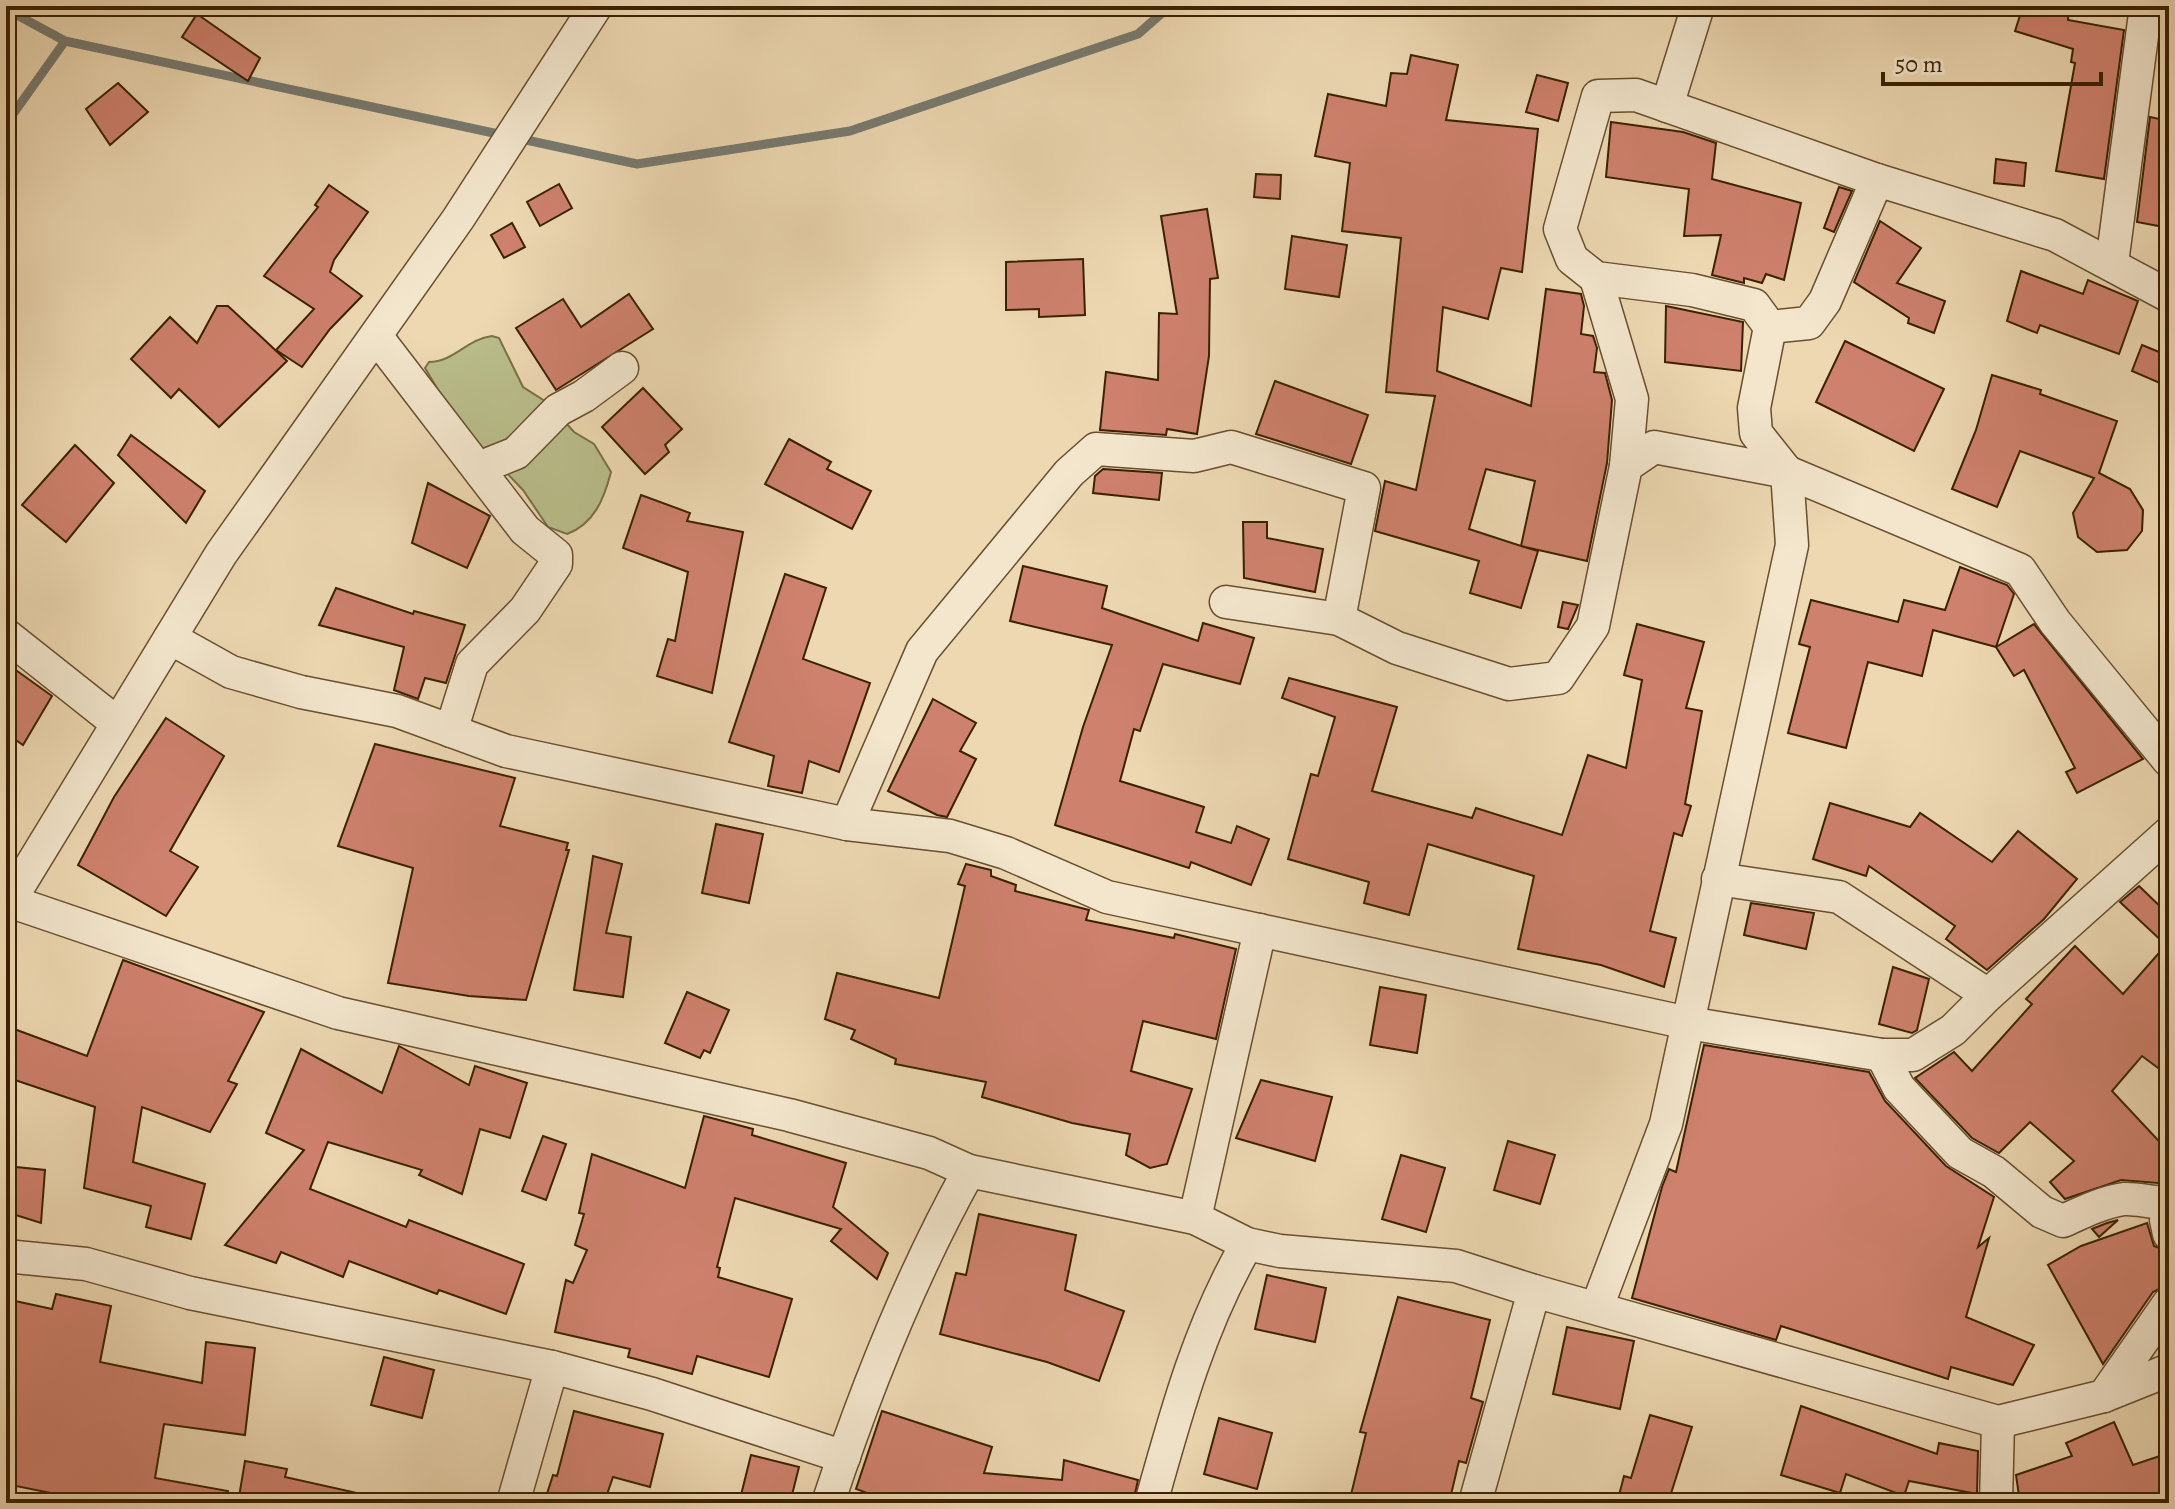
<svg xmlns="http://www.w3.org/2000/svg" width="2175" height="1509" font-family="Alegreya,serif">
<rect width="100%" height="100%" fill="#edd8b2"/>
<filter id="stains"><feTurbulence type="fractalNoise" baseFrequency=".0025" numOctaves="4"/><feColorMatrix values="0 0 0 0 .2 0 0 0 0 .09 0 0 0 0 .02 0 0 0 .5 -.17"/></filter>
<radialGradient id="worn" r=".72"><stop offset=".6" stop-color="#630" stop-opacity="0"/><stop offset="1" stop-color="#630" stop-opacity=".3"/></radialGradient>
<!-- green -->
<path fill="#b9be8b" stroke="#7a7046" stroke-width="2" d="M492,336L499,338L523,387L548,403L574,432L594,444L611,472C604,499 594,524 567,534L548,527L523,490L456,420L425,368L429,362C454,362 467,339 492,336Z"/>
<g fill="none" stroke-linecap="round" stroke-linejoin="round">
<!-- stream -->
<g stroke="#777a70" stroke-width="9">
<path d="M6,9L65,41L503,135"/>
<path d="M6,124L65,41"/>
<path d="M517,138L637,164L850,131L1138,34L1170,6"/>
</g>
</g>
<!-- building -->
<g fill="#ce816d" stroke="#3b2102" stroke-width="2" fill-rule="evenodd">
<path d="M2023,6H2069L2068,20L2124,30L2104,179L2056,171L2075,63L2071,62L2073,49L2015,31Z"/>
<path d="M197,14L260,58L248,81L182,37Z"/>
<path d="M1411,55L1458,65L1446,120L1538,129L1522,272L1501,268L1488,319L1443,307L1437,371L1531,406L1546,289L1581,294L1584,306L1581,334L1593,336L1597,348L1594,372L1605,373L1612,400L1607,463L1587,561L1521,546L1538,551L1521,608L1470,593L1479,561L1375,531L1385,481L1416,490L1435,396L1386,392L1401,238L1342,231L1350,163L1315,156L1328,94L1386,106L1391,73L1407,74ZM1486,469L1535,481L1521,546L1469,529Z"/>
<path d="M1537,75L1568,83L1558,121L1526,112Z"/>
<path d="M118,83L148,112L110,145L86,109Z"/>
<path d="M2150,117L2169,121V228L2137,222Z"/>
<path d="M1611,122L1683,132L1716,143L1712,179L1801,203L1784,280L1766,274L1762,283L1744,278V283L1712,275L1721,235L1684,236L1689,189L1606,177Z"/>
<path d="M1996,159L2026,163L2024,186L1994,183Z"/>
<path d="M1256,174L1281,175L1280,199L1254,197Z"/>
<path d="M559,184L572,208L540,226L527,202Z"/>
<path d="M329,185L368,212L334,260L330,272L362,296L330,329L302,367L276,350L314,309L264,276L318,207L315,205Z"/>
<path d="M1839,187L1852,191L1834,232L1824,228Z"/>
<path d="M1207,209L1218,278L1210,279L1209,356L1197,434L1167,429L1166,435L1100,430L1106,372L1158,380L1159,313L1177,314L1161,216Z"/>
<path d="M1880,221L1921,248L1897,283L1945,301L1934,333L1908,323L1909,318L1854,282Z"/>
<path d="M512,223L525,247L504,258L491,235Z"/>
<path d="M1292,236L1347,245L1339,297L1285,289Z"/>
<path d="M1083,259L1085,315L1039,317V309L1006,310V262Z"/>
<path d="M2021,271L2083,294L2088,280L2138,301L2119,354L2040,325L2037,333L2007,321Z"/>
<path d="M629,294L653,329L556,390L516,328L563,299L581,327Z"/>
<path d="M217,306H228L287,361L219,427L179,389L171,398L131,359L170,317L197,343Z"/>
<path d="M1666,306L1743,322L1741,371L1665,362Z"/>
<path d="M1845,341L1944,389L1914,451L1816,402Z"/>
<path d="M2142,345L2169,356V387L2132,371Z"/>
<path d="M1992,375L2041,390L2040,394L2117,421L2099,473L2130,489L2143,510L2142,531L2127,550L2097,552L2078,537L2073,513L2094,478L2020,451L1997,507L1952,489L1976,430Z"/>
<path d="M1275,381L1368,415L1351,464L1256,434Z"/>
<path d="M643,388L682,429L665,445L669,452L645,474L602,427Z"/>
<path d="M131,435L205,491L186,523L118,455Z"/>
<path d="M789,439L831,462L827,469L871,491L852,529L765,484Z"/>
<path d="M75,445L114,483L66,542L22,505Z"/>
<path d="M1103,469L1162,473L1159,500L1093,493L1095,476Z"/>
<path d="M428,483L490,516L467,568L412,543Z"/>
<path d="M641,495L690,513L687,521L743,532L712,693L657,676L668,639L675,641L688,572L623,548Z"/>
<path d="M1243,522H1267V538L1323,549L1315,592L1244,578Z"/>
<path d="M1023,566L1107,586L1102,608L1198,641L1203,623L1254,638L1240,684L1163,664L1140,731L1134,729L1120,781L1204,807L1196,832L1231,843L1237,826L1269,839L1251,885L1191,862L1189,868L1055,825L1083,727L1112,645L1010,621Z"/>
<path d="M1960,567L2007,585L2014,594L1996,647L1933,630L1922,676L1868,662L1846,748L1788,733L1810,647L1799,644L1811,600L1898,622L1904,600L1945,610Z"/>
<path d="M785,574L826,588L803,659L870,683L839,772L809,761L802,793L768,786L774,756L729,742Z"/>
<path d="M336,588L413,614L414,611L465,625L446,683L425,678L418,699L394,690L404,647L319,625Z"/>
<path d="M1563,602L1578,605L1568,629L1558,627Z"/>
<path d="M1637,624L1704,642L1686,708L1702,711L1685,804L1691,806L1682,836L1674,833L1650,931L1676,938L1664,987L1601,965L1518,949L1534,876L1428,844L1409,915L1364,903L1369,882L1288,859L1311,774L1318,776L1335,717L1282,698L1289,678L1397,707L1372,791L1472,818L1476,808L1562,835L1588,755L1626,768L1642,680L1624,675Z"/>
<path d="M2034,624L2143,759L2077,793L2066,772L2075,768L2024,670L2014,676L1996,647Z"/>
<path d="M6,663L52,696L23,745L6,733Z"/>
<path d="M933,699L976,723L960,751L976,759L947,817L937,815L888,791Z"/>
<path d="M166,718L224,756L170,851L198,867L166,916L78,865L114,797Z"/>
<path d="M375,744L515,778L500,826L568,843L566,850H569L526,1000L469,996L388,983L413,868L338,846Z"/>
<path d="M1830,803L1910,827L1920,813L1992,862L2018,831L2077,879L2044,919L1987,970L1946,939L1955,926L1869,866L1866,876L1813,859Z"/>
<path d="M716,824L763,834L749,903L702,893Z"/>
<path d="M593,856L622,864L606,933L631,937L623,997L574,990Z"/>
<path d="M966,864L991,870V876L1016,885L1015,891L1089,910L1086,920L1174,938L1175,934L1236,949L1216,1039L1143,1021L1131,1071L1192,1089L1167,1164L1150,1168L1126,1155L1130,1134L1072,1123L982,1097L986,1082L895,1064L896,1059L851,1039L855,1030L825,1019L837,973L939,998L965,886L958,884Z"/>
<path d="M2139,886L2169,915V1076L2142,1056L2112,1091L2169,1152V1173L2158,1183L2121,1180L2065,1199L2050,1182L2074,1161L2030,1122L1999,1153L1972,1138L1915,1078L1954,1052L1972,1071L2032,1004L2026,999L2075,946L2123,994L2166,945L2120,902Z"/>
<path d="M1751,903L1814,913L1806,949L1744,935Z"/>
<path d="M123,960L264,1012L228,1081L237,1084L210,1132L142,1107L133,1162L205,1184L191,1239L146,1227L151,1206L84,1188L95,1107L6,1077V1026L87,1056Z"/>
<path d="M1893,967L1929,979L1917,1030L1912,1033L1879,1024Z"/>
<path d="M1380,987L1426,995L1417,1053L1370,1045Z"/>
<path d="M687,992L729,1010L710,1053L704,1050L700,1058L665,1043Z"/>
<path d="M1704,1045L1869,1072L1885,1101L1946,1166L1994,1197L1978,1247L1989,1238L1966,1317L2034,1345L2013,1385L1951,1367L1948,1379L1781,1326L1776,1340L1632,1298L1662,1187L1669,1169L1676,1172Z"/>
<path d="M399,1046L469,1085L475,1066L527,1083L510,1138L480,1129L462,1194L419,1175L422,1170L328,1142L310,1189L406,1227L409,1220L524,1264L506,1314L439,1290L437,1294L349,1261L343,1277L281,1252L276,1263L225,1245L304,1150L266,1133L301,1049L382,1093Z"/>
<path d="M1261,1080L1332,1097L1315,1161L1236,1138Z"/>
<path d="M704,1116L753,1129L752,1135L846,1163L833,1207L888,1253L877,1279L831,1241L841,1229L735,1198L717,1267L720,1268L718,1277L792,1299L769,1377L697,1356L692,1374L628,1357L630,1349L555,1332L566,1280L573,1283L587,1250L575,1245L584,1214L579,1213L592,1154L685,1188Z"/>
<path d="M543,1136L566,1144L546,1200L522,1191Z"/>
<path d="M1508,1141L1555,1155L1540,1204L1494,1190Z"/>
<path d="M1401,1155L1445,1168L1426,1232L1382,1219Z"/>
<path d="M6,1166L45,1170L41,1223L6,1212Z"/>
<path d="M979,1214L1076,1235L1065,1290L1124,1311L1099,1381L1047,1362L940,1334L956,1273L966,1275Z"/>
<path d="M2118,1220L2099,1237L2092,1229L2107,1223Z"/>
<path d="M2147,1223L2154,1246L2169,1252V1284L2153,1292L2103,1364L2048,1265L2081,1246Z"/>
<path d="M1267,1275L1326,1288L1315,1342L1255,1329Z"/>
<path d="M56,1294L111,1306L100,1362L202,1383L206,1342L255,1348L245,1435L164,1424L155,1478L228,1491L227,1503H100L6,1484V1299L52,1309Z"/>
<path d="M1398,1297L1490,1320L1471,1398L1483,1402L1466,1463L1459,1461L1449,1503H1349L1366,1433L1360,1432Z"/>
<path d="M1567,1327L1634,1341L1620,1409L1553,1394Z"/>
<path d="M384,1357L434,1370L422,1418L371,1405Z"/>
<path d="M1801,1406L1937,1454L1939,1443L1978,1451L1977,1494L1909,1481L1904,1496L1846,1474L1840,1493L1781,1475Z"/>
<path d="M574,1411L663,1434L650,1487L613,1477L604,1503H544L553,1475L557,1476Z"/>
<path d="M882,1411L992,1447L984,1473L1062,1480L1064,1460L1138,1480L1133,1503H894L856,1489Z"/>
<path d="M1650,1415L1692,1427L1668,1503H1617L1624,1476L1631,1478Z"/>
<path d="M1219,1418L1272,1433L1257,1489L1204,1474Z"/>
<path d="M2114,1422L2133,1465L2169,1453V1503H2020L2016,1475L2072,1456L2066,1443Z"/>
<path d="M751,1455L799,1467L790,1503H739Z"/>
<path d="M245,1461L287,1469L285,1477L357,1493L356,1503H238Z"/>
</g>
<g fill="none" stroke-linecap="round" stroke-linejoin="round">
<!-- street casing -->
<g stroke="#684f2e" stroke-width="35">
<g id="street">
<path d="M1667,106L1698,6"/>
<path d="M2112,263L2146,6"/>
<path d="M1770,327L1809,323L1825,301L1877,180"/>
<path d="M376,336L525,530L556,555V564L525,610L472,664L451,731"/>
<path d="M1626,466L1654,447L1787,472L2020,570L2055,622L2169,761"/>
<path d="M482,474L491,463L516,453L558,410L584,396L622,368"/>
<path d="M1226,602L1339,619"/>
<path d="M6,635L117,723"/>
<path d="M170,638L231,672L301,692L397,711L506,751L847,824L950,836L1006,853L1107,897L1688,1023L1882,1055H1913L1953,1030L1988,995L2169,833"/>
<path d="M847,824L922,651L1069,473L1096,449L1194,456L1231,447L1364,488L1339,619L1397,648L1509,684L1558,678L1593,626L1626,466L1632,399L1596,278"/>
<path d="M1718,879L1839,897L1988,995"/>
<path d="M9,901L338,1013L789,1115L929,1153L969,1171L1195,1218L1247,1244L1280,1251L1456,1266L1534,1291"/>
<path d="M6,907L221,554L458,219L596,6"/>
<path d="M1882,1055L1899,1088L1960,1153L1994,1172L2042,1212L2063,1221C2083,1212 2103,1202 2124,1199C2139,1198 2153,1204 2169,1202"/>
<path d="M1195,1218L1260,930"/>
<path d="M2169,1218L2166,1220L2169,1234"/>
<path d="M6,1256L86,1264L190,1293L552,1367L652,1394L844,1457"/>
<path d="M1597,1307L1666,1124L1792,545L1787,472L1756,433L1754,408L1770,327L1754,305L1692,290L1596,278L1572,259L1560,229L1598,96L1636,95L1877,180L2055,235L2169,296"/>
<path d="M2104,1396L2169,1303"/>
<path d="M513,1503L552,1367"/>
<path d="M828,1503C866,1388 910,1277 969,1171"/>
<path d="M1151,1503C1176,1413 1200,1325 1247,1244"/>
<path d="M1475,1503L1534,1291L1998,1422L2104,1396L2169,1370"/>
<path d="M1996,1503L1998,1422"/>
</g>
</g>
<!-- street -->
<use href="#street" stroke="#f3e6cd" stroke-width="32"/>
</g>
<!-- margin -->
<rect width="2175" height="1509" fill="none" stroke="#edd8b2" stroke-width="32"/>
<rect x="8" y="8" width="2159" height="1493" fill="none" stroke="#3b2102" stroke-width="4"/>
<rect x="16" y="16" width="2143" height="1477" fill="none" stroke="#3b2102" stroke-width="2"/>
<!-- scale -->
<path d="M1883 72v12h218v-12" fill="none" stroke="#3b2102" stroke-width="4"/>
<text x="1895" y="72" font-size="24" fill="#3b2102" stroke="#f3e6cd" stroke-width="6" paint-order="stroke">50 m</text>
<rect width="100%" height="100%" filter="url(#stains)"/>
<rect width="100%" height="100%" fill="url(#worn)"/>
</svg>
